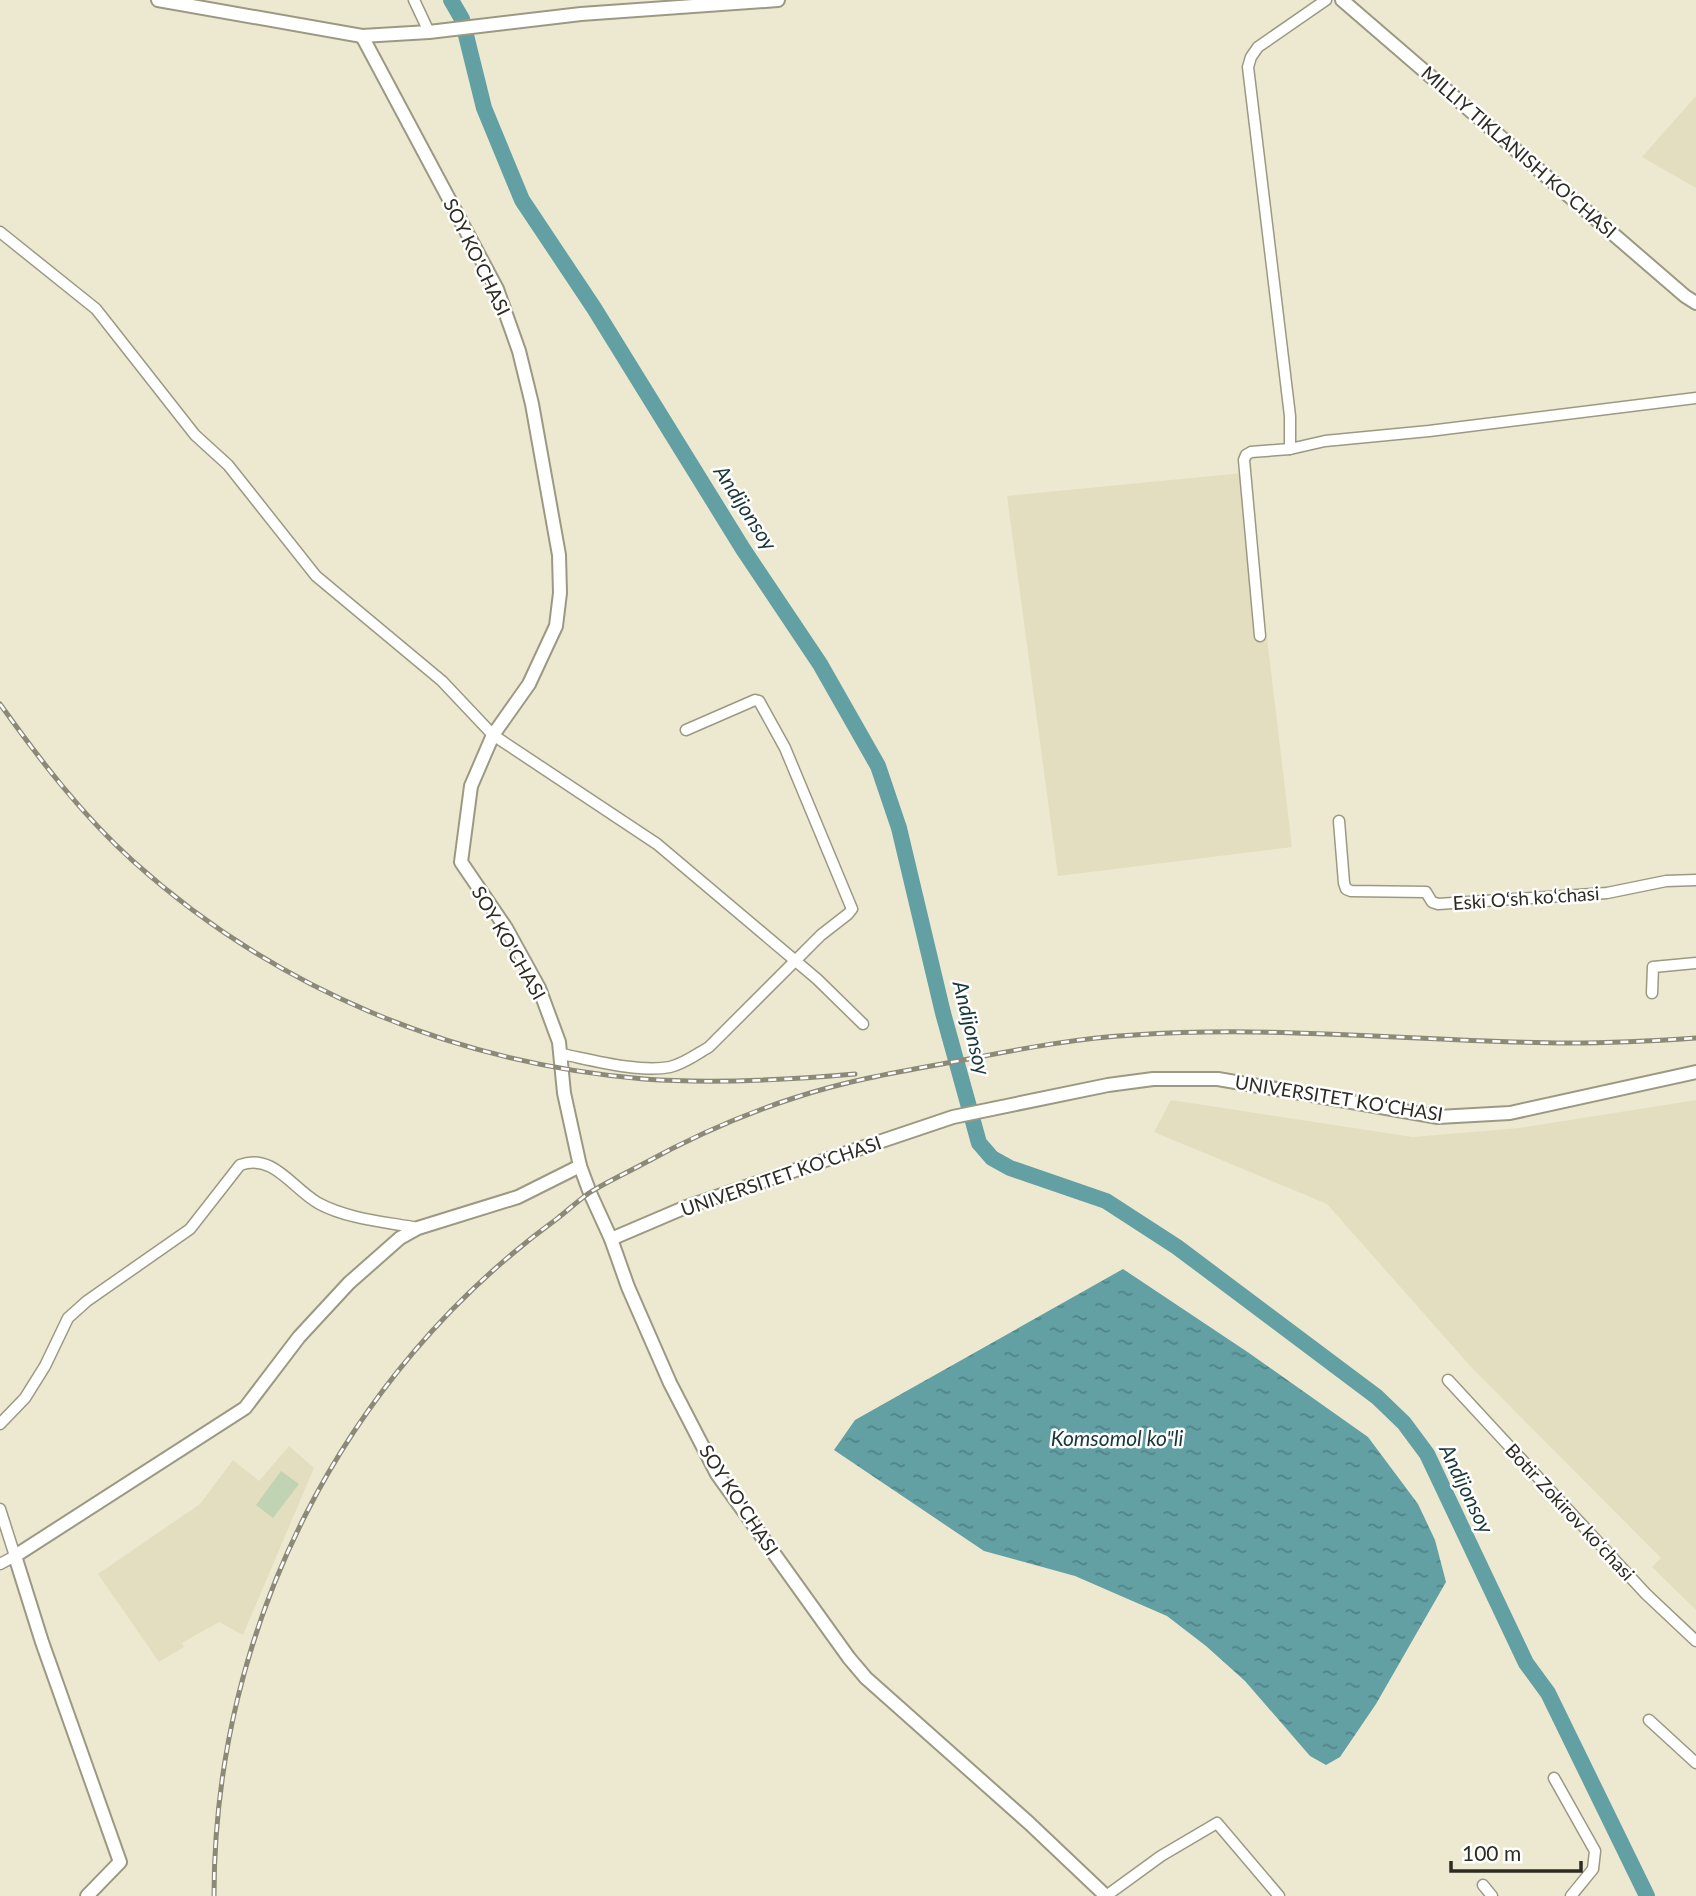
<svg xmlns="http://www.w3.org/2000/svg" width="1696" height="1896" font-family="Lato,sans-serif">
<defs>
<pattern id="water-ripples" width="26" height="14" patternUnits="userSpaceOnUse" patternTransform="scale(1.75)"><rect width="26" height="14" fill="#62a0a4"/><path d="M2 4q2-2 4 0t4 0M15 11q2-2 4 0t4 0" fill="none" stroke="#518385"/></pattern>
</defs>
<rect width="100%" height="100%" fill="#ede9d1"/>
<!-- built -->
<g fill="#e3debf">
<path d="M1696,96V188L1642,157Z"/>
<path d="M1243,473L1260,639L1267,638L1292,847L1058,876L1007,496Z"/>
<path d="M1171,1100L1413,1137L1520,1128L1696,1100V1610L1652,1567L1661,1558L1472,1368L1327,1204L1154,1132Z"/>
<path d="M289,1446L314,1468L243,1635L219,1622L182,1643L184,1647L159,1662L98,1574L200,1504L233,1460L259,1481Z"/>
</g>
<!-- pitch -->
<path fill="#c0d4b3" d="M281,1471L299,1484L273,1518L256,1505Z"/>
<!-- water -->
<path fill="url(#water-ripples)" d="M1123,1269L1249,1353L1368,1437L1418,1504L1435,1540L1446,1582L1376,1704L1340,1757L1326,1765L1310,1756L1245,1681L1206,1646L1167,1616L1075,1576L984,1551L834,1450L855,1420Z"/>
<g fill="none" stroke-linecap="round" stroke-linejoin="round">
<!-- river -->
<path stroke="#62a0a4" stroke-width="16" d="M451,0L462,19L484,108L522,200L594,308L743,549L820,664L878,766L899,828L943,1013L979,1143L992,1158L1010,1168L1106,1201L1177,1247L1377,1397L1404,1423L1427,1454L1526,1663L1548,1693L1647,1896"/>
<!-- street casing -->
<g stroke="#9c9983" stroke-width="13">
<g id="street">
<path d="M414,0L429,32"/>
<path d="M0,232L96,309L195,435L228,465L316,576L442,681L493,735L657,844L817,979L863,1024"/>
<path d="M1290,449V416L1248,67L1251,57L1258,47L1326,0"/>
<path d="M1260,636L1244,460L1246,455L1251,452L1290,449L1325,441L1429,431L1696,398"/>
<path d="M1339,821L1344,883L1346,889L1351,891L1426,892L1432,902L1438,904L1607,893L1666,881L1696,880"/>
<path d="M1652,993L1653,967L1696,963"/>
<path d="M562,1054C592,1060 640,1073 670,1067C684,1064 697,1054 709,1047L821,935L848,914L852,909L785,748L759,701L755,700L686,730"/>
<path d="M1448,1380L1646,1594L1696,1641"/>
<path d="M0,1424L25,1398L45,1366L68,1318L87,1301L190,1229L240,1165C273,1153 291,1187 318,1203C347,1219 386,1222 418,1228"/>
<path d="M0,1509L15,1556L0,1564"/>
<path d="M1649,1720L1696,1763"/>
<path d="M1554,1778L1595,1851L1593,1869L1571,1896"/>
<path d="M1483,1885L1492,1896"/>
<path d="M1106,1896L1161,1856L1217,1823L1279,1896"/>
</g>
</g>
<!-- secondary casing -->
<g stroke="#9c9983" stroke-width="16">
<g id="secondary">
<path d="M158,0L362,36L429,32L581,14L778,0"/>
<path d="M1342,0L1685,296L1696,303"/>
<path d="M362,36L497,289L519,351L532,404L559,555L560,593L556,626L529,684L493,735L471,786L461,862L506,928L539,988L559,1042L564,1093L580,1166L590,1193L611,1239L628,1287L670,1383L717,1474L849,1658L866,1678L1029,1823L1106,1896"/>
<path d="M611,1239L686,1207L953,1117L1108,1085L1153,1079H1218L1438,1117L1510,1113L1696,1072"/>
<path d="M87,1896L120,1862L42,1642L15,1556L245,1408L299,1337L349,1283L400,1238L418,1228L518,1197L580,1166"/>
</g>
</g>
<!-- street -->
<use href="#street" stroke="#fff" stroke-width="10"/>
<!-- secondary -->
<use href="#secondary" stroke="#fff" stroke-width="12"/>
<!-- rail casing -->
<g stroke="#8c8979" stroke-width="5">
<g id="rail">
<path d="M0,704C40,760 82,815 133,861C275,989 454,1063 644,1079C713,1084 786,1080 855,1074"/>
<path d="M214,1896C214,1629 342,1375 558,1218C568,1210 578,1201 589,1193C605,1183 624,1174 641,1165C690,1138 741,1115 794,1098C848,1080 903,1071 958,1061C1015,1050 1075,1038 1134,1035C1278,1025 1423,1042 1568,1043C1611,1043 1653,1041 1696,1038"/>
</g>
</g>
<!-- rail -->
<use href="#rail" stroke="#fff" stroke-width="2.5" stroke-dasharray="8" stroke-linecap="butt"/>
</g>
<g text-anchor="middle" stroke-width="5" stroke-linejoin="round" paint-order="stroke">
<!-- street labels -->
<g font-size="19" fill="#2d2b22" stroke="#fff">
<text transform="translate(1519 152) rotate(41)" y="7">MILLIY TIKLANISH KO'CHASI</text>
<text transform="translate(477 257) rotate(64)" y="7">SOY KO'CHASI</text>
<text transform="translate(1526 898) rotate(-4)" y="7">Eski Oʻsh koʻchasi</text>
<text transform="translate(509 943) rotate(60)" y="7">SOY KO'CHASI</text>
<text transform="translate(1339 1098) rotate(9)" y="7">UNIVERSITET KО‘CHASI</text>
<text transform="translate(781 1176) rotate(-19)" y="7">UNIVERSITET KО‘CHASI</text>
<text transform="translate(739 1500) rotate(57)" y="7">SOY KO'CHASI</text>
<text transform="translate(1570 1512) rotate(47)" y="7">Botir Zokirov koʻchasi</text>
</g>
<!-- water labels -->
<g font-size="21" font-style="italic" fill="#18383a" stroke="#fff">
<text transform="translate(745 508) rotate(57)" y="7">Andijonsoy</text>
<text transform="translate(971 1028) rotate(76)" y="7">Andijonsoy</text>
<text x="1117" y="1446">Komsomol ko"li</text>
<text transform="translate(1466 1489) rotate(64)" y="7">Andijonsoy</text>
</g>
</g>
<!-- scale -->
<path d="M1451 1861v10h130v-10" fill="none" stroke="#2d2b22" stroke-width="3.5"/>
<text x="1462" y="1861" font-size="21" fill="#2d2b22" stroke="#ffffff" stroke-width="5" paint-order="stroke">100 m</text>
</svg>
